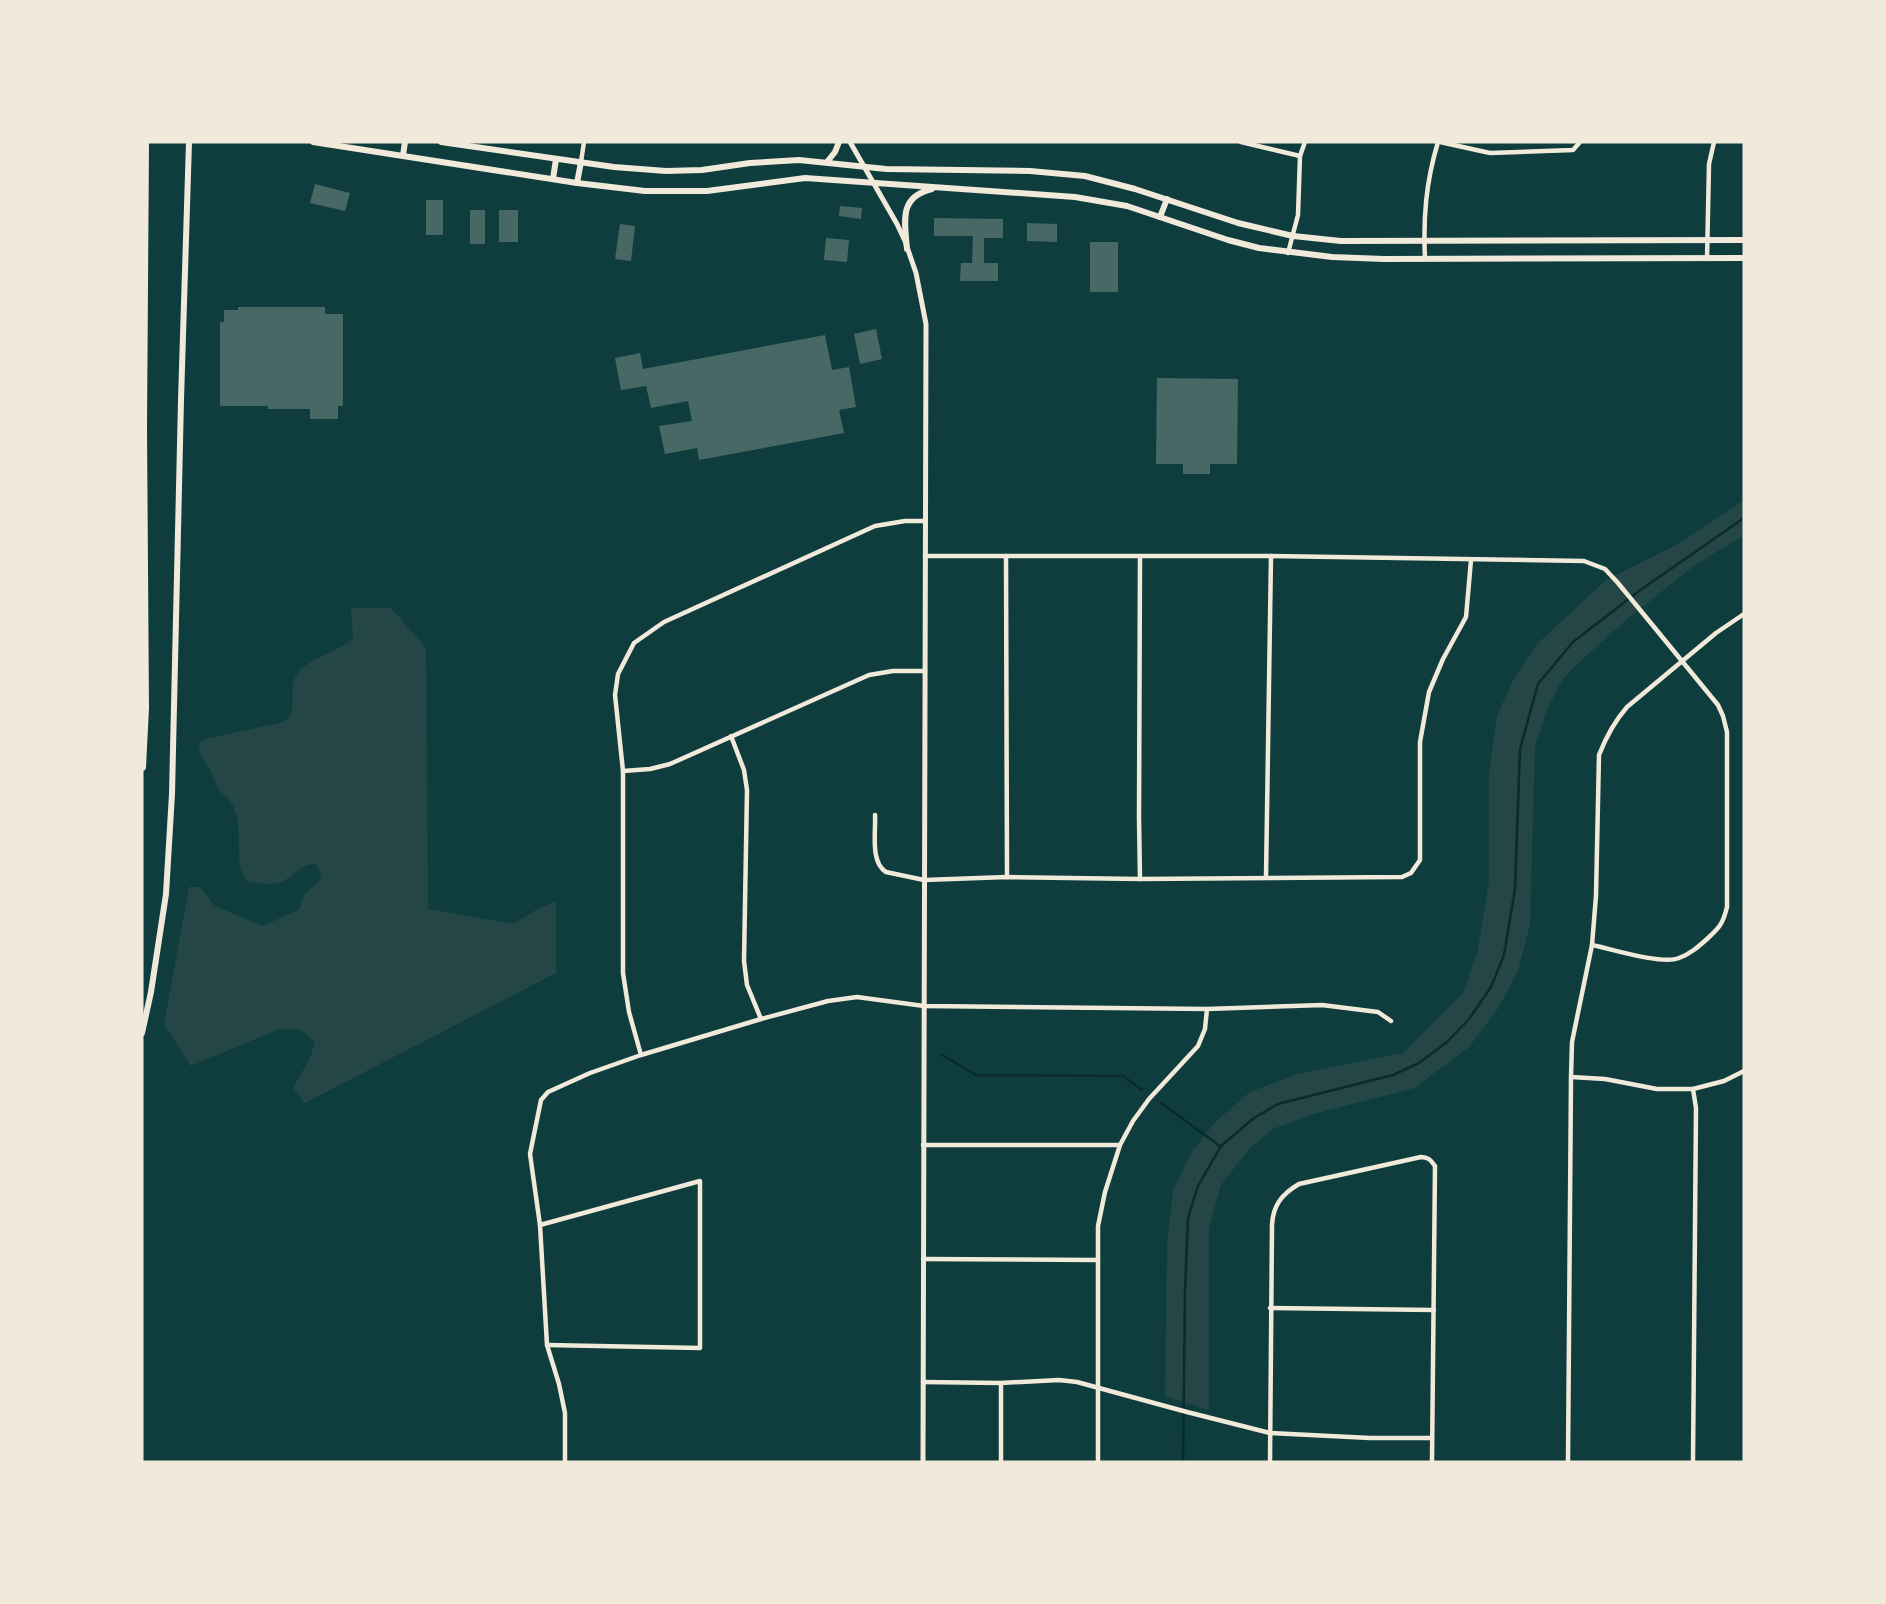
<svg xmlns="http://www.w3.org/2000/svg" width="1886" height="1604" font-family="Overpass,sans-serif">
<rect width="100%" height="100%" fill="#0f3d3e"/>
<!-- green -->
<g fill="#244646">
<path d="M1744,500V535L1695,565L1626,620L1573,668L1561,682L1547,710L1535,747L1530,924L1518,971L1499,1007L1469,1047L1414,1088L1310,1115L1273,1129L1249,1149L1221,1185L1209,1228V1410L1165,1396L1167,1244L1173,1191L1189,1156L1214,1123L1250,1092L1297,1074L1403,1053L1463,993L1478,950L1489,880V773L1497,716L1511,684L1537,644L1606,580L1678,544Z"/>
<path d="M351,608H391L426,648L428,909L513,924L536,910L556,901V973L305,1103L293,1088L310,1058L315,1042L300,1030L279,1029L191,1066L164,1024L189,887H200L215,906L262,926L299,910L304,895L321,879L320,872L317,865C301,862 295,877 281,882C271,886 257,883 246,881C232,859 245,830 233,806C231,800 226,797 222,793C217,787 215,781 212,774C207,761 199,760 199,744L206,739L283,722C300,712 287,691 296,676C306,658 338,652 353,639Z"/>
</g>
<g fill="none" stroke-linecap="round" stroke-linejoin="round">
<!-- stream -->
<g stroke="#0a2a2b" stroke-width="2.5">
<path d="M942,1055L976,1075L1123,1076L1142,1090"/>
<path d="M1161,1103L1220,1146"/>
<path d="M1183,1462L1185,1291L1188,1218L1198,1186L1221,1146L1254,1118L1278,1104L1393,1075L1419,1063L1447,1042L1469,1019L1491,987L1504,955L1515,889L1520,749L1538,684L1573,642L1639,591L1744,518"/>
</g>
</g>
<!-- building -->
<g fill="#486865">
<path d="M315,184L350,193L345,211L310,203Z"/>
<rect x="426" y="200" width="17" height="35"/>
<path d="M840,206L862,208L861,219L839,216Z"/>
<rect x="470" y="210" width="15" height="34"/>
<rect x="499" y="210" width="19" height="32"/>
<path d="M934,218L1003,219V238H984V263H998V281H960L961,263H972L973,236H934Z"/>
<path d="M1027,223L1057,224V242L1027,241Z"/>
<path d="M620,224L635,226L631,261L615,259Z"/>
<path d="M826,238L849,240L847,262L824,260Z"/>
<rect x="1090" y="242" width="28" height="50"/>
<path d="M238,307H325V314H343V406H338V419H310V409H268V406H220V322H224V310H238Z"/>
<path d="M876,329L882,359L860,364L854,334Z"/>
<path d="M825,335L832,370L849,367L856,407L839,410L844,433L699,460L697,448L665,454L659,426L692,421L688,401L651,408L646,386L621,390L615,358L640,353L643,369Z"/>
<path d="M1157,378L1238,379L1237,464H1210V474H1183V464H1156Z"/>
</g>
<g fill="none" stroke-linecap="round" stroke-linejoin="round">
<!-- minor -->
<g stroke="#f1e9da" stroke-width="4.5">
<path d="M1241,142L1300,156"/>
<path d="M1440,142L1490,153L1573,150L1580,142"/>
<path d="M581,162L584,142"/>
<path d="M1288,253L1298,215L1300,156L1305,142"/>
<path d="M1425,259C1423,217 1426,182 1438,142"/>
<path d="M1707,259L1709,164L1714,142"/>
<path d="M925,556H1271L1584,561L1605,569L1618,583L1718,705L1723,716L1727,732V907C1723,924 1719,928 1707,939C1698,947 1690,954 1679,958C1661,965 1612,949 1592,945"/>
<path d="M1006,556L1007,877"/>
<path d="M1140,556L1139,818L1140,879"/>
<path d="M731,736L744,770L747,790L744,961L747,985L761,1019"/>
<path d="M623,771L650,769L670,764L869,675L893,671H925"/>
<path d="M875,815C876,832 870,862 886,872L924,880L1007,877L1140,879L1402,877L1411,873L1420,860V742L1429,692L1443,659L1466,617L1471,560"/>
<path d="M1266,877L1271,556"/>
<path d="M641,1055L629,1012L623,973V771L615,695L618,674L634,643L664,622L875,526L905,521H925"/>
<path d="M1571,1077L1605,1079L1657,1089H1693L1724,1081L1744,1071"/>
<path d="M1693,1089L1696,1108L1693,1462"/>
<path d="M923,1145H1120"/>
<path d="M540,1225L700,1181V1348L547,1345"/>
<path d="M923,1259L1098,1260"/>
<path d="M1270,1308L1434,1310"/>
<path d="M923,1382L1001,1383L1059,1380L1077,1382L1187,1412L1270,1433L1370,1438H1432"/>
<path d="M565,1462V1413L559,1384L547,1345L540,1225L530,1154L541,1100L548,1092L590,1073L641,1055L761,1019L828,1001L857,997L924,1006L1207,1009L1322,1005L1378,1012L1391,1021"/>
<path d="M1001,1462V1383"/>
<path d="M1098,1462V1226L1105,1192L1120,1145L1133,1121L1149,1099L1198,1046L1205,1029L1207,1009"/>
<path d="M1270,1462L1272,1225C1273,1205 1282,1194 1299,1184L1421,1157C1428,1157 1431,1160 1435,1166L1432,1462"/>
<path d="M1568,1462L1571,1077L1572,1042L1592,945L1596,896L1599,755C1606,737 1614,722 1627,707L1716,633L1744,614"/>
</g>
<!-- tertiary -->
<path stroke="#f1e9da" stroke-width="5" d="M850,142L897,224L905,241L916,273L926,324L923,1462"/>
<!-- secondary -->
<g stroke="#f1e9da" stroke-width="6">
<path d="M313,142L577,183L645,191H707L805,178L1075,197L1127,206L1228,240L1259,248L1332,257L1384,259L1744,258"/>
<path d="M441,142L614,167L666,171L702,170L750,163L799,160L886,169L1030,171L1085,176L1135,189L1238,223L1293,236L1341,241L1744,240"/>
<path d="M403,155L405,142"/>
<path d="M827,162L835,152L839,142"/>
<path d="M553,179L556,159"/>
<path d="M577,183L581,162"/>
<path d="M1160,217L1167,199"/>
<path d="M907,249C905,222 898,197 932,189"/>
<path d="M142,1033L151,992L166,894L172,794L181,400L189,142"/>
</g>
<!-- motorway -->
<path stroke="#f1e9da" stroke-width="8" d="M142,767L145,708L143,428L145,142"/>
</g>
<!-- border -->
<rect width="1886" height="1604" fill="none" stroke="#f1e9da" stroke-width="287"/>
</svg>
